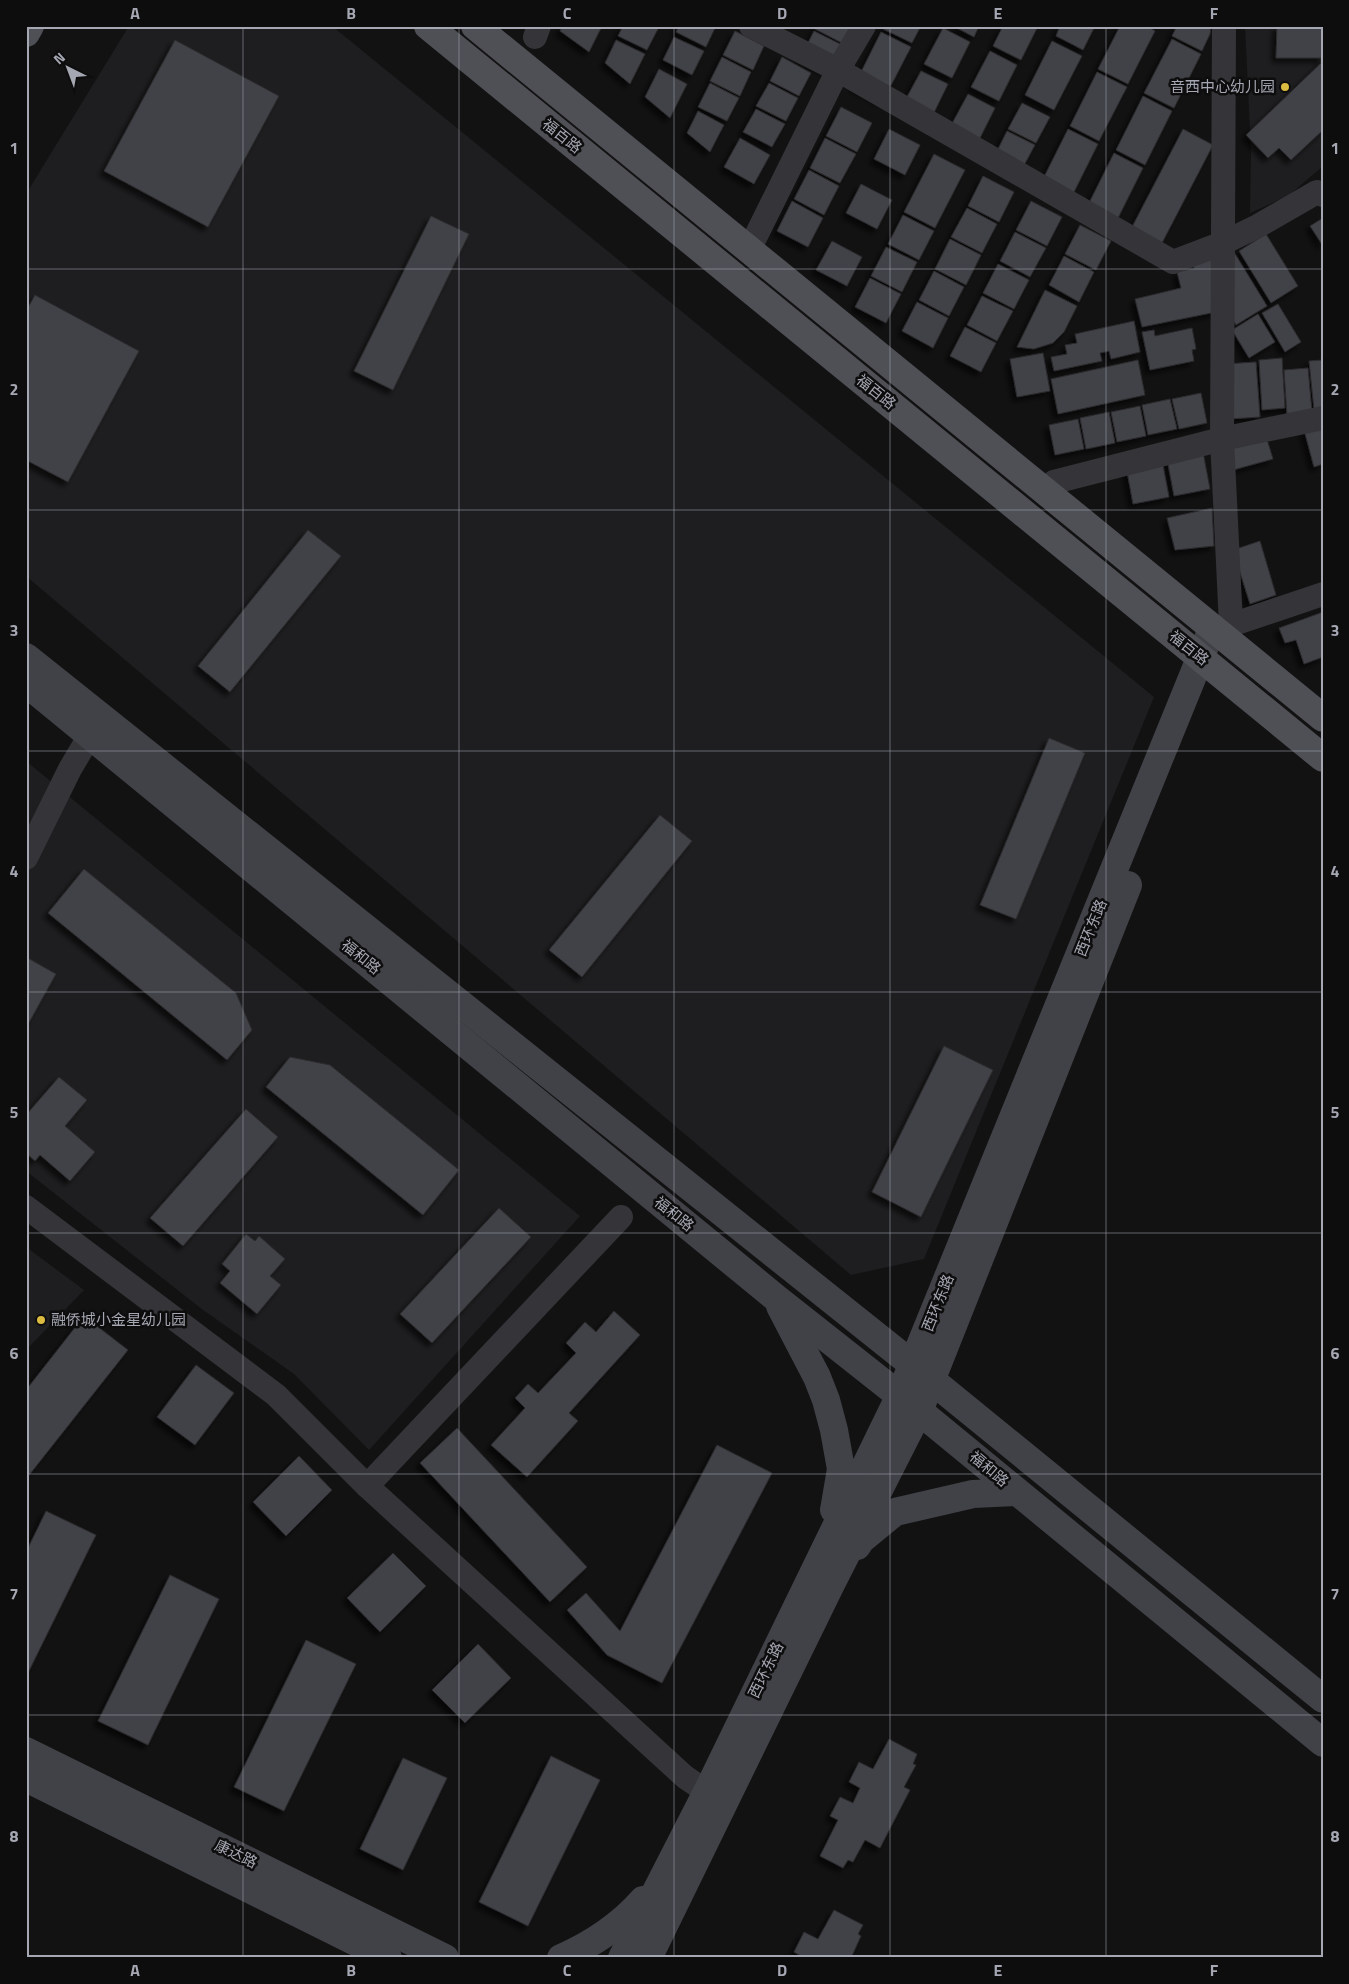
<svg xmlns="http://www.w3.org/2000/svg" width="1349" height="1984" font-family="'Titillium Web','Noto Sans SC',sans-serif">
<defs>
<filter id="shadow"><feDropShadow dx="-4.5" dy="4.5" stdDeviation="2.5" flood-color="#0009"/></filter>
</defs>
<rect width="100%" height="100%" fill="#121213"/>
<!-- built -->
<g fill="#1e1e20">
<path d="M129,26H332L1154,697L924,1259L851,1275L26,576V194Z"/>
<path d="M1245,26H1323V166L1288,196L1250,213L1251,149Z"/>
<path d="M26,761L580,1216L369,1450L294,1374L203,1310L26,1171Z"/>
<path d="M26,1247L84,1290L26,1350Z"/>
</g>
<!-- building -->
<g fill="#414246" stroke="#2c2c2f" filter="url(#shadow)">
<path d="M562,26H602L589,52L560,31Z"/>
<path d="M623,26H658L659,27L647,50L618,36Z"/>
<path d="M679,26H716L706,47L676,32Z"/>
<path d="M816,26H851L842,43L815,29Z"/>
<path d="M884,26H921L912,43L883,29Z"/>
<path d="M953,26H979L974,37Z"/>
<path d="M1003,26H1038L1021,60L993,46Z"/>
<path d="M1060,26H1095L1083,50L1056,36Z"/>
<path d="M1120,26H1147L1155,31L1128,84L1098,69Z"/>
<path d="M1177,26H1211L1210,34L1202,51L1172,36Z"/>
<path d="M1277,26H1323V130L1291,160L1279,148L1268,158L1246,135L1321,63V58H1276Z"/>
<path d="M943,28L970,42L952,78L924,64Z"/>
<path d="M735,31L764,46L753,70L723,55Z"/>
<path d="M814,31L842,45L828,71L801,57Z"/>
<path d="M881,32L911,47L883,101L854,86Z"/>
<path d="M674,37L704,51L692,75L663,60Z"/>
<path d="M1172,39L1201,54L1174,108L1144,93Z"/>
<path d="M175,40L279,96L208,227L104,171Z"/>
<path d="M616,40L645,54L630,84L605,63Z"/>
<path d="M1052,41L1082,56L1054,110L1025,95Z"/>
<path d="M990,51L1017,65L999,101L971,87Z"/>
<path d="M722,57L751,72L740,96L710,81Z"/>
<path d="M782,57L811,73L799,96L770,81Z"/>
<path d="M659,69L687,84L670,118L645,97Z"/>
<path d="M921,71L948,84L930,121L902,106Z"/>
<path d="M1097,72L1127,87L1099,141L1070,126Z"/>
<path d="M710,83L739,98L727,121L698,107Z"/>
<path d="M769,83L798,98L786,121L756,106Z"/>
<path d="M968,94L995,108L977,144L949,129Z"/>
<path d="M1143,96L1172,111L1145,165L1116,150Z"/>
<path d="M1022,103L1050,117L1036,143L1008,129Z"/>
<path d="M841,107L872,123L857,152L826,136Z"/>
<path d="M756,109L785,124L772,147L743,132Z"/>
<path d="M698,111L724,125L710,152L687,133Z"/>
<path d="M889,129L920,145L905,175L874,159Z"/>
<path d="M1068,129L1098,144L1071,198L1041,183Z"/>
<path d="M1183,129L1213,145L1162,243L1132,227Z"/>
<path d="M1007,131L1035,145L1021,171L994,157Z"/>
<path d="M740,138L770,155L754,184L724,167Z"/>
<path d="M825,138L856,154L840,183L810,168Z"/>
<path d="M1114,153L1143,168L1116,222L1087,207Z"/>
<path d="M934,154L965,170L935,228L904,212Z"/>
<path d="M809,170L839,186L824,215L794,199Z"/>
<path d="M983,176L1014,192L999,222L968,206Z"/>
<path d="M861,184L892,200L877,229L846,213Z"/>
<path d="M792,201L823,218L808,247L777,231Z"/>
<path d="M1031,201L1062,217L1047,246L1016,230Z"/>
<path d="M967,208L997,224L982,253L951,237Z"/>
<path d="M903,215L934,231L919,260L888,244Z"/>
<path d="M431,216L469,234L393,390L354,371Z"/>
<path d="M1323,218V246L1310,226Z"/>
<path d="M1080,225L1111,241L1096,270L1065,254Z"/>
<path d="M1015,232L1046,248L1030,277L1000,261Z"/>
<path d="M1266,234L1298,286L1271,303L1239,251Z"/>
<path d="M950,239L981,255L966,285L935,269Z"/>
<path d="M832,241L862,257L847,286L816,270Z"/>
<path d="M886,247L917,262L902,292L871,276Z"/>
<path d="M1234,252L1267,306L1236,325L1227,309Z"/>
<path d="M1064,256L1094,272L1079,302L1049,285Z"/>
<path d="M1211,259L1216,312L1142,327L1135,299L1181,288L1177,272L1194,268L1193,263Z"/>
<path d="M998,264L1029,280L1014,309L983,293Z"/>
<path d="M934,271L964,287L949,316L919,300Z"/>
<path d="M870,278L901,294L886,323L855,307Z"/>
<path d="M1045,290L1077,306L1064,332L1053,343L1034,349L1017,347Z"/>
<path d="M35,295L139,351L68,482L26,460V311Z"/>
<path d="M982,296L1013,311L997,341L967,325Z"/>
<path d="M917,302L948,318L933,348L902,331Z"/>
<path d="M1278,304L1301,342L1285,352L1262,313Z"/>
<path d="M1258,314L1275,342L1249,358L1232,330Z"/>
<path d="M1134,321L1140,352L1111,359L1109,351L1100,353L1102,361L1054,371L1051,357L1067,354L1065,345L1077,343L1075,334Z"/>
<path d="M965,327L996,343L981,372L950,356Z"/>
<path d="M1192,328L1196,349L1192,350L1194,361L1150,370L1142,332L1154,330L1155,336Z"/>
<path d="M1043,353L1050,391L1017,397L1010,359Z"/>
<path d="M1282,358L1285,408L1262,410L1259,360Z"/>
<path d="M1138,360L1145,395L1058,414L1051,379Z"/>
<path d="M1323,360V408L1314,409L1309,361Z"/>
<path d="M1256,362L1260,417L1229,419L1225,364Z"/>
<path d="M1308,368L1312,413L1287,415L1284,370Z"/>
<path d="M1201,393L1207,423L1179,429L1172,399Z"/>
<path d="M1170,399L1177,429L1148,435L1142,405Z"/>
<path d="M1140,406L1146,436L1117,442L1111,412Z"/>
<path d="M1109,412L1115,443L1086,449L1080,418Z"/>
<path d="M1078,419L1084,449L1055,455L1049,425Z"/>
<path d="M1323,425V464L1314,467L1304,430Z"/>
<path d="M1265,433L1273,459L1233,470L1232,442Z"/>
<path d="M1203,452L1210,489L1174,496L1167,459Z"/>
<path d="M1162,460L1169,497L1133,504L1126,466Z"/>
<path d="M1212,508L1214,546L1175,550L1167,518Z"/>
<path d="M308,530L341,556L230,692L198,666Z"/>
<path d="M1260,541L1276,595L1250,604L1233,550Z"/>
<path d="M1323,612V657L1304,664L1296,640L1285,643L1279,628Z"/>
<path d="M1049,738L1085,753L1016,919L980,905Z"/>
<path d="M660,815L692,841L582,977L549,950Z"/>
<path d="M84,869L236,993L252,1030L227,1060L48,913Z"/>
<path d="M26,957L56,974L26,1028Z"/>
<path d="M944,1046L993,1070L921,1217L872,1192Z"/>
<path d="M290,1057L330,1065L459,1170L423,1215L266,1087Z"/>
<path d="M59,1077L87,1100L65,1126L95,1152L70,1181L40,1155L35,1161L26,1153V1115Z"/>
<path d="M246,1109L278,1137L183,1246L150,1218Z"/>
<path d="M499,1208L531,1237L432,1343L400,1314Z"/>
<path d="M246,1234L255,1241L259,1236L285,1259L270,1276L281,1285L257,1314L220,1283L230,1271L222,1264Z"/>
<path d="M614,1311L640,1335L569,1413L578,1421L527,1477L491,1445L525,1408L515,1398L528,1384L538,1393L576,1353L566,1343L585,1322L596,1332Z"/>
<path d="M84,1316L128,1350L26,1479V1390Z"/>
<path d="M196,1365L234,1393L195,1445L157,1417Z"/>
<path d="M457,1428L587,1567L550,1602L420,1463Z"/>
<path d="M717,1445L772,1473L662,1683L607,1655L567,1610L586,1593L620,1631Z"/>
<path d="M299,1456L332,1490L286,1536L253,1502Z"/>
<path d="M46,1511L96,1535L26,1677V1552Z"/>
<path d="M393,1553L426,1586L380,1632L347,1598Z"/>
<path d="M170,1575L219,1599L148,1745L98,1721Z"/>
<path d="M306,1640L356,1664L284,1811L234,1787Z"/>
<path d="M478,1644L511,1678L465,1723L432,1690Z"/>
<path d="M889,1739L917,1754L913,1764L916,1765L904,1787L910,1790L880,1848L865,1840L853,1862L848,1860L843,1868L820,1856L838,1820L830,1816L840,1797L853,1803L860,1788L849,1782L859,1762L873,1769Z"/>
<path d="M551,1756L600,1780L528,1926L479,1902Z"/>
<path d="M403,1758L447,1778L403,1870L360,1849Z"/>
<path d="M834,1910L863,1925L858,1934L861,1936L851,1958H804L794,1952L804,1932L818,1939Z"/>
</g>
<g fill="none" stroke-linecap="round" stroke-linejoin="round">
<!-- street -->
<g stroke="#353539" stroke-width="24">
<path d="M751,26L838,70L1173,262L1223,243L1258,226L1317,192L1323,195"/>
<path d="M535,37L539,26"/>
<path d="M749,250L838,70L864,26"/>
<path d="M1054,482L1222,439L1323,418"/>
<path d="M1231,625L1323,594"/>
<path d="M1221,635L1231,625L1222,439L1224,26"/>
<path d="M26,858L70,769L90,735"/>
<path d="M26,1207L276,1395L367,1486L685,1777L707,1792"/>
<path d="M367,1486L621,1217"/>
</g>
<!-- secondary -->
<g stroke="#414247" stroke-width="28">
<path d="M26,657L913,1365L1323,1699"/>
<path d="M26,683L776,1298L919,1411L1323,1743"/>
<path d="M780,1306L817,1377L826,1400L834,1430L841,1469L834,1510"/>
<path d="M857,1546L861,1540L895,1512L973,1494L1016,1492"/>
<path d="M26,1751L445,1958"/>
<path d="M26,1778L388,1958"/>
<path d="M561,1958C593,1944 620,1926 643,1900"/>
<path d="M622,1958L707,1792L900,1395L1212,629"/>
<path d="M648,1958L830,1586L919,1411L1128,885"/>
</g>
<!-- primary -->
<g stroke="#4f5056" stroke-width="28">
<path d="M428,26L1323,758"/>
<path d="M475,26L1323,718"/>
<path d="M26,33L30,26"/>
</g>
</g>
<!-- grid -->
<path fill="none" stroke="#a5a7b2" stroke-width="1" stroke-opacity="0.55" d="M243,26V1958M459,26V1958M674,26V1958M890,26V1958M1106,26V1958M26,269H1323M26,510H1323M26,751H1323M26,992H1323M26,1233H1323M26,1474H1323M26,1715H1323"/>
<!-- markers -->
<g fill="#dcbc40" stroke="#0d0d0e" stroke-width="2">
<circle cx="1285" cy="87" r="5"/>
<circle cx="41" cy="1320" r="5"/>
</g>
<g text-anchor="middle" stroke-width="5" stroke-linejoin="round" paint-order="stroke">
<!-- poi labels -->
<g font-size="15" fill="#a5a7b2" stroke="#0d0d0e" text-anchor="end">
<text x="1275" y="92">音西中心幼儿园</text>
<text x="51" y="1325" text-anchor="start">融侨城小金星幼儿园</text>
</g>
<!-- street labels -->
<g font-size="15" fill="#a5a7b2" stroke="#0d0d0e">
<text transform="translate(562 136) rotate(39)" y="5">福百路</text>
<text transform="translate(876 392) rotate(39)" y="5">福百路</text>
<text transform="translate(1189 648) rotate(39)" y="5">福百路</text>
<text transform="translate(1091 928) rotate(-68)" y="5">西环东路</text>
<text transform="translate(361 957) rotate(39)" y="5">福和路</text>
<text transform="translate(674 1214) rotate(39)" y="5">福和路</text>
<text transform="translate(938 1303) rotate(-68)" y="5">西环东路</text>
<text transform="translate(989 1469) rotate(40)" y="5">福和路</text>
<text transform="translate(766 1670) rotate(-64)" y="5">西环东路</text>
<text transform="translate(236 1854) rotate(26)" y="5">康达路</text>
</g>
</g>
<!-- border -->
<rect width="1349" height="1984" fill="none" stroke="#0d0d0e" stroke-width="55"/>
<!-- north arrow -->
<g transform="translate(68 68) rotate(318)" stroke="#0d0d0e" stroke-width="4" paint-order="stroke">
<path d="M0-4L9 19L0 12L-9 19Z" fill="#a5a7b2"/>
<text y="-8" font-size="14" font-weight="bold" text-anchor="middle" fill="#a5a7b2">N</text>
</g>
<rect x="28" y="28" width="1294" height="1928" fill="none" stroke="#a5a7b2" stroke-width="2"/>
<g font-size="16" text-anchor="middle" font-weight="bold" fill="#a5a7b2">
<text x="135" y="19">A</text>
<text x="351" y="19">B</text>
<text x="567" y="19">C</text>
<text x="782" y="19">D</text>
<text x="998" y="19">E</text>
<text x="1214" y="19">F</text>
<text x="14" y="154">1</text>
<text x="1335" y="154">1</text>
<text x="14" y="395">2</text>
<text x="1335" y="395">2</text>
<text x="14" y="636">3</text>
<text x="1335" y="636">3</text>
<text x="14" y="877">4</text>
<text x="1335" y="877">4</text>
<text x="14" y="1118">5</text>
<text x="1335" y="1118">5</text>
<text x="14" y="1359">6</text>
<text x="1335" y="1359">6</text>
<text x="14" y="1600">7</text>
<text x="1335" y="1600">7</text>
<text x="14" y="1842">8</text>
<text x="1335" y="1842">8</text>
<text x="135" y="1976">A</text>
<text x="351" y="1976">B</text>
<text x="567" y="1976">C</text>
<text x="782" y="1976">D</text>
<text x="998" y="1976">E</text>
<text x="1214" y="1976">F</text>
</g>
</svg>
